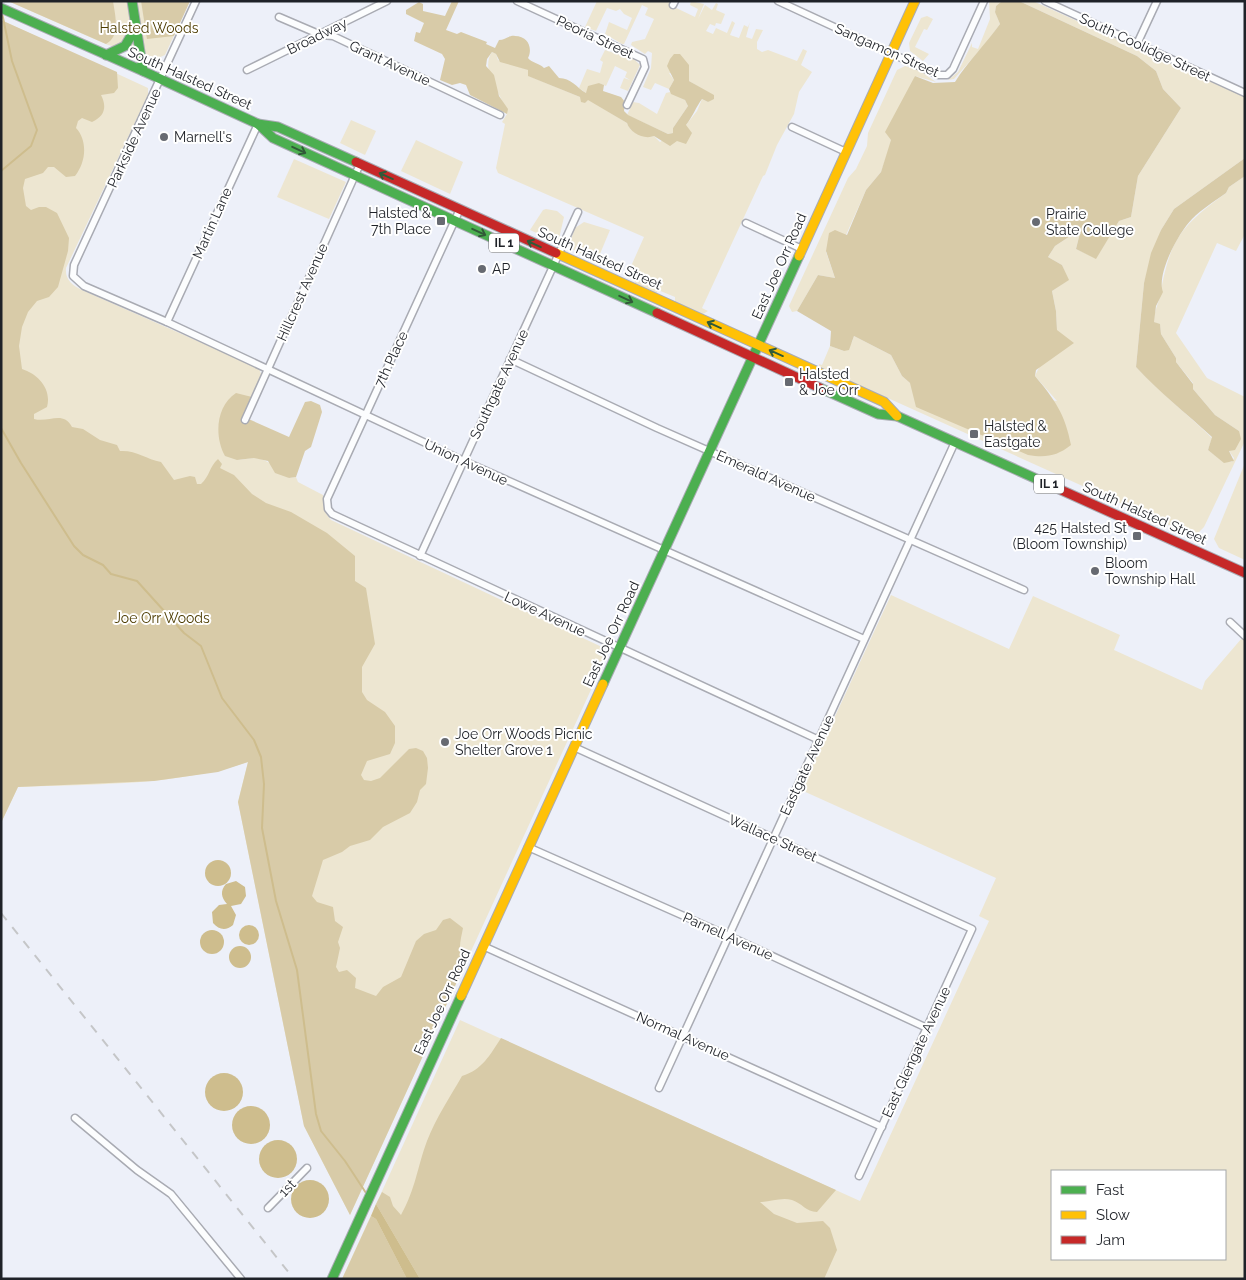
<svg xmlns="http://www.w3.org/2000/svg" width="1246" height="1280" font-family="Raleway,sans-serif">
<rect width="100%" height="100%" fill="#edf0f9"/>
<!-- green -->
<g fill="#ede6d1" fill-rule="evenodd">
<path d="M8,1H190L165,55L158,58L108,45Z"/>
<path d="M597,1H672L670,5L695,17L698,9L690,5L691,1L704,4L698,19L705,5L712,10L716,3L718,4L716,10L725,14L721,24L716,23L715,26L710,24L706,31L713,34L716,28L727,33L732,21L735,23L730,35L739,38L744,25L748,27L750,22L746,37L752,39L756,29L763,30L757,42V49L762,52L768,50L797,61L803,49L807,51L801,65L812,72L799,92L794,114L777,145L765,175L763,176L702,308L708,311L703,314L675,302V297L658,290L657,293L635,283V280H639L628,273L644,237L498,173L496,168L505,124L502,122L507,114C503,94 479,71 492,52L496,54L498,60L529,70V76L580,97L585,103L588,99L627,123C631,134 643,137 654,136L660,142L686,125L697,111L702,99L708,102L714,96L689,81L688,76L669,73L674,80L669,89L655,83L651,90L643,87L651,68L652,53L648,51L645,54L631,45L632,42L645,39L654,19L645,15L648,8L642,5L624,44H622L605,34L609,22L627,30L632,18L624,14L620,9L616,11L607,8L596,31L585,27Z"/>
<path d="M989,1H1002L996,6L995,11L1000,24L987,42L954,79L948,80L958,72L972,43V47L978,49L990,19Z"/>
<path d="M1019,1H1033L1245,97V158L1174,209L1161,230L1144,283L1136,367C1161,393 1186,413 1212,438L1208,450L1224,462H1232L1234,458L1229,451L1239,431L1215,415L1193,389V383L1176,362V358L1161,334L1160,325L1154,322C1154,311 1158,305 1160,296C1170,239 1180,227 1226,193L1229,187L1245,176V234L1236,251L1217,243L1176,333L1207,378L1245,397V441L1204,527L1197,534H1189L819,367V364L822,365L830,346L844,351L852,342L854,336L891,355L902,376L910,383L1057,401L1035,376L1057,330L1056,311L1052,291L1068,280L1062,265L1048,257L1055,246L1081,229L1076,249L1096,258L1119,221L1131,217L1138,176L1181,108L1163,89L1156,71L1137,56Z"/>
<path d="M927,16L933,19L927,30L924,29L915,47L929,54L923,61L910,51L909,43L921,18Z"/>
<path d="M1,20L148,88V95L66,268C65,280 72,285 82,290L259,368L261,374L260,379L230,456C242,463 245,457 256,458C269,460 279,470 289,478L296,477L298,482L323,495L327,515L331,520L602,647L605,651L606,657L350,1215L304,1126L238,802L248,762C175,786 95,784 18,787L1,823Z"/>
<path d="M605,50L634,59L640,65L628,91L620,88L624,78L630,80L625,77L627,72L615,66L606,86L599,83L586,93L579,88L587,69L600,73L603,62L600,60Z"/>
<path d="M905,66L919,70L936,82L915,76L881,172L866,190L846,235L826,252L835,278L818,275L797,311L792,312L789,306L848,178L856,169L867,146L868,133L897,70Z"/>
<path d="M670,92L685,100L688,106L673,128V133L668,134L627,115L633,102L639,103L657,114L666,93Z"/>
<path d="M351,120L376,131L365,155L340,143Z"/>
<path d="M416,140L463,162L450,194L401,171Z"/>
<path d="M294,159L346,182L329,219L277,197Z"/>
<path d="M546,209L557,211L564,217L558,243L530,230L543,210Z"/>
<path d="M584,222L610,230L597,261L568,247L575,228Z"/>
<path d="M1245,463V560L1219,548L1214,539Z"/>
<path d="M891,595L1009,649L1033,596L1120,635L1114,650L1202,690L1205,681L1242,638L1245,640V1279H342L460,1020L860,1201L989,921L979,916L996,878L801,790ZM1052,1171H1225V1259H1052Z"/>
</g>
<!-- forest -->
<g fill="#d8cba8">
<path d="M8,1H113C115,15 121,36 106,44Z"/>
<path d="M141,1H190L174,36L147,39Z"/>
<path d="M452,1H459L446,30L457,34L461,32L487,42L486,44L495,48L499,40C505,40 509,35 515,36C528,36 533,48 528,58C532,63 539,63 544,68L549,66L559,78C571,78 576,87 586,93L588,86L599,83L604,85L603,91L621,97L625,102L624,111L628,115L668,134L673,133V128L688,106L685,100L671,94L669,89L674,80L667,66L670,59L674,54H680L689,65V81L714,95V99L708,102L702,99C696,107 693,116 686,125L692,133L686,144L677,141L670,146L654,136C644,140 630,133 627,123L588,100L585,103L581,102L580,97L528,76V70L500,62L496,54L492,52L487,59L486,66L494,75L499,96L508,109L507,114L470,95L466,85L460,83L452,85L440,80L445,59L442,54L414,41L416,32L420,33L424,23L406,14V10L419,2L423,4V11L445,16Z"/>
<path d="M1002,1H1019L1137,56L1156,71L1163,89L1181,108L1138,176L1131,217L1119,221L1096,259L1076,249L1081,229L1055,246L1048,257L1062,265L1069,280L1052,291L1056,311L1057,330L1074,343L1036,370L1035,376C1055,400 1065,414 1071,445C1057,456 1046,458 1028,455L916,407L910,383L902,376L891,355L854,336L849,350L844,351L830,346L831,331L797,311L818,275L835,278L826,251L829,233L835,230L847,235L866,190L881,172L891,140L885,132L915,76L933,83L955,82C968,61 986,44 1000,24L995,12L996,6Z"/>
<path d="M1,20L117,72L118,88L114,93L101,95C107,107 105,116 92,122L82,118L78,121L76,128C88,141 86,162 75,176L66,177L54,167H48L43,173L25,179L23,188L26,206L31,210L39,207H46L57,213L69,238L68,251L58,287L49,297L37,301L28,312L22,327L19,346L22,369C38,374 52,389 47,407L34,414V419C49,423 63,410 72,427L83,429L100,440L117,445L120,451C136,450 146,459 161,462L174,480L190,476L195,477L197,484H201C210,476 209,467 218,459L222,464L220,468L234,475L252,494L266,503L291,512L327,533L355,556V581L366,588L375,644L362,667V692L367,700L385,712L395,726V743L390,754L367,761L361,775L364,780L371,781L380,778L409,749L416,748L423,751L427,758L428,768L426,784L420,790L417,802L410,813L383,827L370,840L350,846L342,852L323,860L312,896L317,902L333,907L335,921L343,927L338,942L340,948L336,967L339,972L347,970L356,978L355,988L376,996L383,987L401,977L416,941L424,934L436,930L443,920L450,918L463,928C461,939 456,954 466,962L350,1215L304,1126L238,802L248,762L218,772L154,781L18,787L1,823Z"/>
<path d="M1245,158V176L1229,187L1226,193C1215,201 1202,209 1192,219C1179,232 1156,274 1163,292L1156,306L1154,322L1160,324L1161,334L1176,358V362L1193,384V389L1215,415L1239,431L1241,439L1235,450L1229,451L1234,461L1224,463L1208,450L1212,437C1186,413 1160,393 1136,367L1144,283L1151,253L1161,230L1174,209Z"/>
<path d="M236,393L252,397L244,417L289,437L305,402L311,401L320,405L322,412L311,447L305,451L296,477L289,478L275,473L268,461L254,458L237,460L225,456C214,436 216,406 236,393Z"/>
<path d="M501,1038L836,1190L817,1212C806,1212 802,1203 792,1200C781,1197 771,1202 760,1202L774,1214L797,1223L823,1221L830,1228L837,1250L824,1279H420L376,1204L382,1192L390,1197L393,1206L401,1215C416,1188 417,1168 427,1141C436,1118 450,1097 462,1076C482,1070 490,1055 501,1038Z"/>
<path d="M371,1216L376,1219L407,1279H342Z"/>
</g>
<!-- water -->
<g fill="#cebd8d">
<circle cx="218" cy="873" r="13"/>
<path d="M236,881L245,887L246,896L241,904L231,906L236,915L233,925C226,931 219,930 213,923L212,912L219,905L227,904C221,897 220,891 226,884Z"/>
<circle cx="249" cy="935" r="10"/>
<circle cx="212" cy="942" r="12"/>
<circle cx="240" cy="957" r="11"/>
<circle cx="224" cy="1092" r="19"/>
<circle cx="251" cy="1125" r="19"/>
<circle cx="278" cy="1159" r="19"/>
<circle cx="310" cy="1199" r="19"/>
<path d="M376,1204L420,1279H407L376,1219L371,1216Z"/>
</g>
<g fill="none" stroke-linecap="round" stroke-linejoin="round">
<!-- stream -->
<g stroke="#cebd8d" stroke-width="2">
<path d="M1,171L31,146L37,130L12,61L2,13"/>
<path d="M1,428L21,463L74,546L83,555L103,565L111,574L137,581L184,633L201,646L222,698L254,740L261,757L264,784L262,828L276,901L297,970L316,1114L321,1131L345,1161L368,1196"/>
</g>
<!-- street casing -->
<g stroke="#a9abb3" stroke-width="9">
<g id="street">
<path d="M196,1L74,265L73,276L84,286L167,322L464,461L864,639"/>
<path d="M517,1L643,59L645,67L627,105"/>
<path d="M778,1L938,75H947L953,69L984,1"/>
<path d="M1045,1L1245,93"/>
<path d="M673,5L675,1"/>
<path d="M279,17L321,35L333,36L500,115"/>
<path d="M1137,44L1157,1"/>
<path d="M247,70L387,1"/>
<path d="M792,127L846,152"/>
<path d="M460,209L327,499L328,509L332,514L819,740"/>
<path d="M746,223L802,249"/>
<path d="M167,322L258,124"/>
<path d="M510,359L657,428L1024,590"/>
<path d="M245,420L360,164"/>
<path d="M420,556L578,212"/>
<path d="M1230,622L1245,636"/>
<path d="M574,747L972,929L859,1176"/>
<path d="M528,847L729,936L927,1028"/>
<path d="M483,946L882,1127"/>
<path d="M659,1088L955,442"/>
<path d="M75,1118L137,1170L171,1194L241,1279"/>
<path d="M268,1208L307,1168"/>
</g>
</g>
<!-- fast casing -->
<g stroke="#a9abb3" stroke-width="11">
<g id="fast">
<path d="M132,1L143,71L258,124L278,127L356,162"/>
<path d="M1,8L143,71"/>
<path d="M106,55L125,46L135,29"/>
<path d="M258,124L273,138L657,313"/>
<path d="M820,388L878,414L897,416L1050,485"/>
<path d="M603,684L799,256"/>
<path d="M332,1279L461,996"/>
</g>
</g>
<!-- slow casing -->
<g stroke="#a9abb3" stroke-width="11">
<g id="slow">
<path d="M556,253L884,402L897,416"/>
<path d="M799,256L915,1"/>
<path d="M461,996L603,684"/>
</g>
</g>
<!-- jam casing -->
<g stroke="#a9abb3" stroke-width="11">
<g id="jam">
<path d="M356,162L556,253"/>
<path d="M657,313L820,388"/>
<path d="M1050,485L1245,573"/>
</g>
</g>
<!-- street -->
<use href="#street" stroke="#fcfdfe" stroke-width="6"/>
<!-- fast -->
<use href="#fast" stroke="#4caf50" stroke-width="9"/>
<!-- slow -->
<use href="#slow" stroke="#ffc107" stroke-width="9"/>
<!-- jam -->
<use href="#jam" stroke="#c62828" stroke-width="9"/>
<!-- rail -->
<path stroke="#c5c6c8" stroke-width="2" stroke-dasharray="9 9" stroke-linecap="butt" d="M1,913L294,1279"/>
</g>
<!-- one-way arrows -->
<defs><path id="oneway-shaft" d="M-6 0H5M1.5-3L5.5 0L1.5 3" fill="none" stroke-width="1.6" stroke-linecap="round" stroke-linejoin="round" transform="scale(1.25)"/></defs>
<g stroke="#315a38">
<use href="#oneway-shaft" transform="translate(299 150) rotate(25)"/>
<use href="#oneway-shaft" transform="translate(386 176) rotate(-156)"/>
<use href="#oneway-shaft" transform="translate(479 232) rotate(25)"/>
<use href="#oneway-shaft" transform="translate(534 244) rotate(-155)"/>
<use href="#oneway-shaft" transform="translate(626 299) rotate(25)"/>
<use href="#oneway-shaft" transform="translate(714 325) rotate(-156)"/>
<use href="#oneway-shaft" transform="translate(776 353) rotate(-156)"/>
</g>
<!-- markers -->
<g fill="#676a71" stroke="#fff" stroke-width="2">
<circle cx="164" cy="137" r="5"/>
<rect x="436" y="216" width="10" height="10" rx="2.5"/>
<circle cx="1036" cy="222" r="5"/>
<circle cx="482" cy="269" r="5"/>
<rect x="784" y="377" width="10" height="10" rx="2.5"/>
<rect x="969" y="429" width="10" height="10" rx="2.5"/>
<rect x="1132" y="531" width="10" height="10" rx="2.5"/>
<circle cx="1095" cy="571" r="5"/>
<circle cx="445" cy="742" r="5"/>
</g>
<g text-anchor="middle" stroke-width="4" stroke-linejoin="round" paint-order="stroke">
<!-- shield labels -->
<g fill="#fff" stroke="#626468" stroke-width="1">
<rect x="489" y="233.5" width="30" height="19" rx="4"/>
<rect x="1034" y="474.5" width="30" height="19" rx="4"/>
</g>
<g font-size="12" font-weight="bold" fill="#1f2228">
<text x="504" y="247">IL 1</text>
<text x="1049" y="488">IL 1</text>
</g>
<!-- park labels -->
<g font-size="14" fill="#4d3c00" stroke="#fff">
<text x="149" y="33">Halsted Woods</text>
<text x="162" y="623">Joe Orr Woods</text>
</g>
<!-- street labels -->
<g font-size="14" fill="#1f2228" stroke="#fff">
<text transform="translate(317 36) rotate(-26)" y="5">Broadway</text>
<text transform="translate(595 37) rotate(25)" y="5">Peoria Street</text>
<text transform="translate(1145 47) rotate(25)" y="5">South Coolidge Street</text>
<text transform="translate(887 50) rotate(24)" y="5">Sangamon Street</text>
<text transform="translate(390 63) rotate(25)" y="5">Grant Avenue</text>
<text transform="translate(190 78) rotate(24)" y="5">South Halsted Street</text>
<text transform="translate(134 138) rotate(-65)" y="5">Parkside Avenue</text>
<text transform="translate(212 223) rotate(-66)" y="5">Martin Lane</text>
<text transform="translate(600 258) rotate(24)" y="5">South Halsted Street</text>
<text transform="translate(779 266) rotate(-66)" y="5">East Joe Orr Road</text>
<text transform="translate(302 292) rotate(-66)" y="5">Hillcrest Avenue</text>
<text transform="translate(391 359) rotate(-65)" y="5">7th Place</text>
<text transform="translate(499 384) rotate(-65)" y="5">Southgate Avenue</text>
<text transform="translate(466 462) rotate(25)" y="5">Union Avenue</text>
<text transform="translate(766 476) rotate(24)" y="5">Emerald Avenue</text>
<text transform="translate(1145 513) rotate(24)" y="5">South Halsted Street</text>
<text transform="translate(545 614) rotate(25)" y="5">Lowe Avenue</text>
<text transform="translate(611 634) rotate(-65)" y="5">East Joe Orr Road</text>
<text transform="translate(807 765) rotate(-65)" y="5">Eastgate Avenue</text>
<text transform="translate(773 838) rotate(24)" y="5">Wallace Street</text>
<text transform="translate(728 936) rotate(24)" y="5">Parnell Avenue</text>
<text transform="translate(442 1002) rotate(-65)" y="5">East Joe Orr Road</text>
<text transform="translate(683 1036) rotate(24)" y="5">Normal Avenue</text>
<text transform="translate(916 1052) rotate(-65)" y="5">East Glengate Avenue</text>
<text transform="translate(287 1188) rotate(-46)" y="5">1st</text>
</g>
<!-- poi labels -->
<g font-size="14" fill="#1f2228" stroke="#fff" text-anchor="start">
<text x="174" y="142">Marnell's</text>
<text x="431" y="218" text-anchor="end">Halsted &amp;<tspan x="431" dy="16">7th Place</tspan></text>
<text x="1046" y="219">Prairie<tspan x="1046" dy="16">State College</tspan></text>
<text x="492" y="274">AP</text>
<text x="799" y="379">Halsted<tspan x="799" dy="16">&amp; Joe Orr</tspan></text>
<text x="984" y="431">Halsted &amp;<tspan x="984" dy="16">Eastgate</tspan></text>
<text x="1127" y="533" text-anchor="end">425 Halsted St<tspan x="1127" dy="16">(Bloom Township)</tspan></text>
<text x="1105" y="568">Bloom<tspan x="1105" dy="16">Township Hall</tspan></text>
<text x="455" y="739">Joe Orr Woods Picnic<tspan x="455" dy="16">Shelter Grove 1</tspan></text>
</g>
</g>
<!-- border -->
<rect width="1246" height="1280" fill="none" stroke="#1f2228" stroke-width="5"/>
<!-- legend -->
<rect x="1051" y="1170" width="175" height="90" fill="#ffffff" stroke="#a5a7a9"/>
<rect x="1061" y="1186" width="25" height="8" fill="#4caf50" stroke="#a5a7a9"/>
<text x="1096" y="1195" font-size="15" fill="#1f2228">Fast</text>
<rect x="1061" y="1211" width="25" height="8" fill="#ffc107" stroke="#a5a7a9"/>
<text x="1096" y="1220" font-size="15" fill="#1f2228">Slow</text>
<rect x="1061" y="1236" width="25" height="8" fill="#c62828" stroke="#a5a7a9"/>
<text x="1096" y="1245" font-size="15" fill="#1f2228">Jam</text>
</svg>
